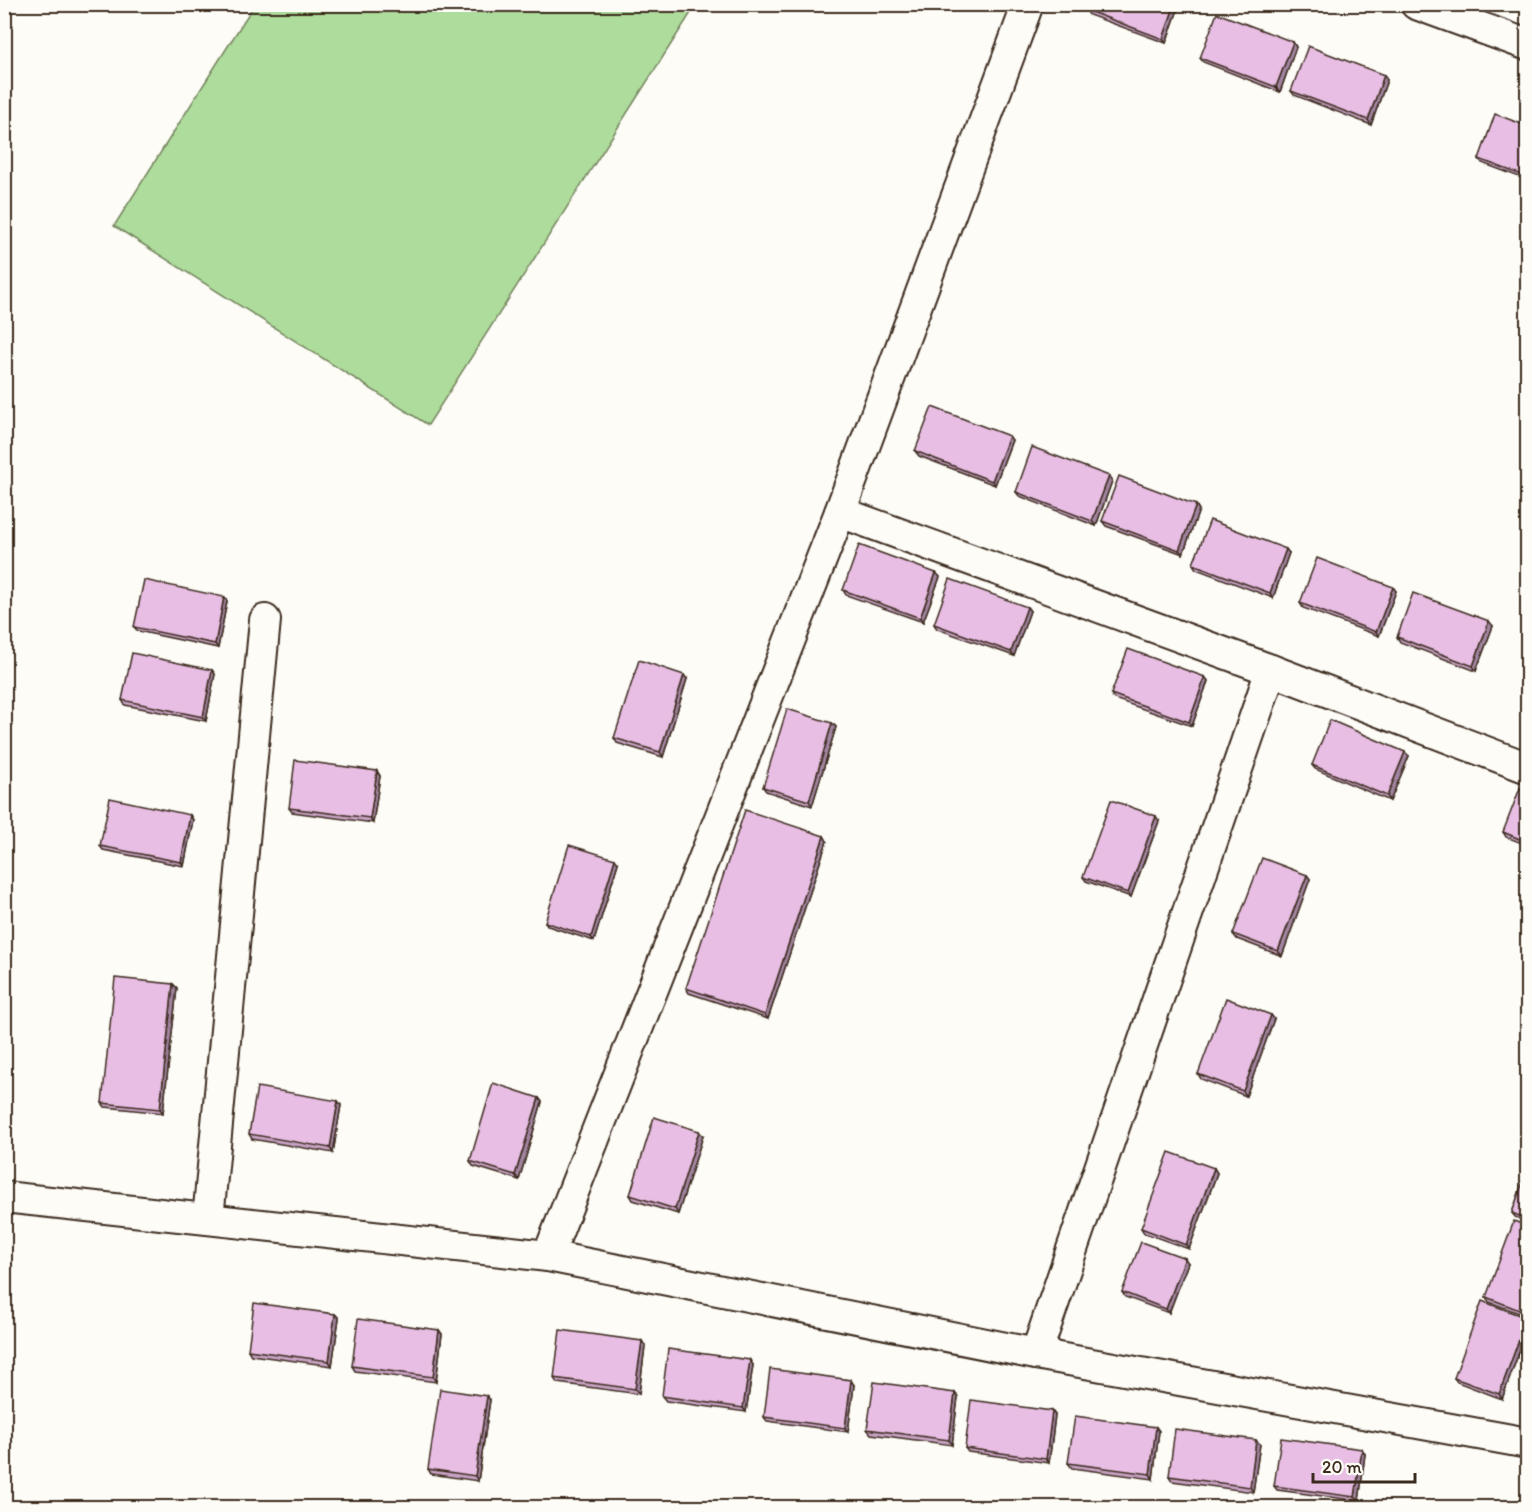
<svg xmlns="http://www.w3.org/2000/svg" width="1532" height="1512" font-family="Itim,sans-serif">
<rect width="100%" height="100%" fill="#fdfcf7"/>
<filter id="ink" filterUnits="userSpaceOnUse"><feTurbulence type="fractalNoise" baseFrequency=".0167" numOctaves="2"/><feDisplacementMap in="SourceGraphic" scale="12" xChannelSelector="R" yChannelSelector="G"/><feConvolveMatrix kernelMatrix="1 2 1 2 8 2 1 2 1" color-interpolation-filters="sRGB"/></filter>
<g filter="url(#ink)">
<!-- grass -->
<path fill="#aedc9c" stroke="#74835d" stroke-width="1.5" d="M254,5H696L428,425L114,226Z"/>
<g fill="none" stroke-linecap="round" stroke-linejoin="round">
<!-- street casing -->
<g stroke="#3b2a1e" stroke-width="34">
<g id="street">
<path d="M1416,4L1528,45"/>
<path d="M840,512L1271,670L1528,768"/>
<path d="M4,1197L548,1256L1036,1354L1528,1443"/>
<path d="M208,1219L265,620"/>
<path d="M548,1256L840,512L1028,4"/>
<path d="M1036,1354L1271,670"/>
</g>
</g>
<!-- street -->
<use href="#street" stroke="#fdfcf7" stroke-width="30"/>
</g>
<!-- wall -->
<g fill="#c8a3c4" stroke="#3b2a1e" stroke-width="1.5">
<path d="M1180,4L1166,43L1089,15L1086,10Z"/>
<path d="M1293,42L1296,47L1280,92L1203,62L1200,58Z"/>
<path d="M1387,80L1371,125L1294,95L1291,91Z"/>
<path d="M1527,126V180L1482,163L1479,159Z"/>
<path d="M1009,436L1012,440L995,485L919,456L915,451Z"/>
<path d="M1112,481L1096,526L1019,496L1016,492Z"/>
<path d="M1196,505L1199,510L1183,554L1106,526L1102,521Z"/>
<path d="M1289,553L1273,598L1196,569L1193,564Z"/>
<path d="M936,573L940,577L923,622L846,595L843,590Z"/>
<path d="M1393,587L1396,591L1379,636L1303,608L1300,603Z"/>
<path d="M224,597L227,601L218,648L138,631L134,627Z"/>
<path d="M1027,607L1030,611L1014,656L937,629L934,624Z"/>
<path d="M1493,626L1476,671L1400,642L1397,637Z"/>
<path d="M212,670L215,674L206,721L125,705L122,700Z"/>
<path d="M1205,677L1208,681L1192,726L1114,699L1111,694Z"/>
<path d="M687,679L663,757L617,743L614,738Z"/>
<path d="M832,723L836,727L812,806L766,791L763,787Z"/>
<path d="M1409,756L1390,801L1315,769L1312,765Z"/>
<path d="M377,771L380,776L373,823L292,812L289,808Z"/>
<path d="M1527,791V845L1506,837L1503,832Z"/>
<path d="M190,815L193,820L184,866L103,850L100,846Z"/>
<path d="M1159,821L1131,897L1086,881L1083,877Z"/>
<path d="M824,836L827,841L768,1019L689,993L686,988Z"/>
<path d="M618,863L594,941L548,926L545,922Z"/>
<path d="M1307,875L1310,879L1282,956L1237,939L1233,934Z"/>
<path d="M173,984L177,988L163,1113L105,1107L102,1103Z"/>
<path d="M1271,1015L1274,1019L1246,1096L1201,1079L1198,1074Z"/>
<path d="M539,1098L542,1102L519,1180L473,1166L470,1161Z"/>
<path d="M338,1101L341,1105L333,1153L252,1139L249,1134Z"/>
<path d="M703,1136L678,1214L633,1200L630,1195Z"/>
<path d="M1214,1168L1217,1173L1189,1249L1144,1233L1141,1228Z"/>
<path d="M1527,1170V1222L1515,1217L1512,1213Z"/>
<path d="M1527,1226V1316L1489,1302L1486,1297Z"/>
<path d="M1188,1263L1169,1313L1125,1297L1122,1292Z"/>
<path d="M335,1314L339,1318L332,1366L251,1355L248,1350Z"/>
<path d="M439,1330L442,1334L436,1382L355,1371L352,1366Z"/>
<path d="M1527,1330L1502,1399L1457,1382L1454,1378Z"/>
<path d="M642,1341L645,1346L639,1394L557,1383L554,1378Z"/>
<path d="M753,1365L746,1412L666,1401L662,1396Z"/>
<path d="M854,1385L848,1432L767,1421L764,1417Z"/>
<path d="M955,1393L958,1397L952,1445L871,1434L867,1429Z"/>
<path d="M490,1400L478,1481L431,1474L428,1469Z"/>
<path d="M1052,1411L1055,1415L1049,1463L968,1452L965,1448Z"/>
<path d="M1156,1427L1159,1431L1153,1479L1072,1468L1068,1463Z"/>
<path d="M1260,1444L1253,1492L1172,1481L1169,1476Z"/>
<path d="M1362,1449L1365,1454L1359,1501L1277,1490L1274,1486Z"/>
</g>
<!-- shaded-wall -->
<g fill="#a285a0" stroke="#3b2a1e" stroke-width="1.5">
<path d="M1175,4H1180L1166,43L1163,39Z"/>
<path d="M1293,42L1296,47L1280,92L1276,87Z"/>
<path d="M1384,75L1387,80L1371,125L1368,120Z"/>
<path d="M1009,436L1012,440L995,485L992,481Z"/>
<path d="M1109,476L1112,481L1096,526L1092,521Z"/>
<path d="M1196,505L1199,510L1183,554L1179,550Z"/>
<path d="M1286,549L1289,553L1273,598L1270,593Z"/>
<path d="M936,573L940,577L923,622L920,618Z"/>
<path d="M1393,587L1396,591L1379,636L1376,632Z"/>
<path d="M224,597L227,601L218,648L215,644Z"/>
<path d="M1027,607L1030,611L1014,656L1011,652Z"/>
<path d="M1489,621L1493,626L1476,671L1473,666Z"/>
<path d="M212,670L215,674L206,721L203,717Z"/>
<path d="M684,675L687,679L663,757L660,752Z"/>
<path d="M1205,677L1208,681L1192,726L1189,722Z"/>
<path d="M832,723L836,727L812,806L809,801Z"/>
<path d="M1405,752L1409,756L1390,801L1387,796Z"/>
<path d="M377,771L380,776L373,823L370,818Z"/>
<path d="M190,815L193,820L184,866L181,862Z"/>
<path d="M1156,816L1159,821L1131,897L1128,893Z"/>
<path d="M824,836L827,841L768,1019L765,1015Z"/>
<path d="M615,859L618,863L594,941L591,937Z"/>
<path d="M1307,875L1310,879L1282,956L1278,951Z"/>
<path d="M173,984L177,988L163,1113L160,1109Z"/>
<path d="M1271,1015L1274,1019L1246,1096L1243,1091Z"/>
<path d="M539,1098L542,1102L519,1180L515,1175Z"/>
<path d="M338,1101L341,1105L333,1153L330,1148Z"/>
<path d="M699,1131L703,1136L678,1214L675,1209Z"/>
<path d="M1214,1168L1217,1173L1189,1249L1186,1245Z"/>
<path d="M1185,1258L1188,1263L1169,1313L1166,1309Z"/>
<path d="M335,1314L339,1318L332,1366L329,1361Z"/>
<path d="M1527,1318V1330L1502,1399L1499,1394Z"/>
<path d="M439,1330L442,1334L436,1382L433,1377Z"/>
<path d="M642,1341L645,1346L639,1394L635,1389Z"/>
<path d="M750,1360L753,1365L746,1412L743,1408Z"/>
<path d="M851,1380L854,1385L848,1432L845,1428Z"/>
<path d="M955,1393L958,1397L952,1445L949,1440Z"/>
<path d="M487,1396L490,1400L478,1481L475,1476Z"/>
<path d="M1052,1411L1055,1415L1049,1463L1046,1459Z"/>
<path d="M1156,1427L1159,1431L1153,1479L1150,1474Z"/>
<path d="M1256,1440L1260,1444L1253,1492L1250,1487Z"/>
<path d="M1362,1449L1365,1454L1359,1501L1355,1497Z"/>
</g>
<!-- building -->
<g fill="#e8bee4" stroke="#3b2a1e" stroke-width="1.5">
<path d="M1088,4H1175L1163,39L1086,10Z"/>
<path d="M1217,13L1293,42L1276,87L1200,58Z"/>
<path d="M1308,46L1384,75L1368,120L1291,91Z"/>
<path d="M1495,114L1527,126V177L1479,159Z"/>
<path d="M932,407L1009,436L992,481L915,451Z"/>
<path d="M1032,447L1109,476L1092,521L1016,492Z"/>
<path d="M1119,476L1196,505L1179,550L1102,521Z"/>
<path d="M1210,520L1286,549L1270,593L1193,564Z"/>
<path d="M859,545L936,573L920,618L843,590Z"/>
<path d="M1317,558L1393,587L1376,632L1300,603Z"/>
<path d="M950,579L1027,607L1011,652L934,624Z"/>
<path d="M144,580L224,597L215,644L134,627Z"/>
<path d="M1413,593L1489,621L1473,666L1397,637Z"/>
<path d="M1128,649L1205,677L1189,722L1111,694Z"/>
<path d="M132,653L212,670L203,717L122,700Z"/>
<path d="M639,660L684,675L660,752L614,738Z"/>
<path d="M787,709L832,723L809,801L763,787Z"/>
<path d="M1330,720L1405,752L1387,796L1312,765Z"/>
<path d="M295,760L377,771L370,818L289,808Z"/>
<path d="M1520,788L1527,791V842L1503,832Z"/>
<path d="M110,798L190,815L181,862L100,846Z"/>
<path d="M1111,800L1156,816L1128,893L1083,877Z"/>
<path d="M745,810L824,836L765,1015L686,988Z"/>
<path d="M569,845L615,859L591,937L545,922Z"/>
<path d="M1262,858L1307,875L1278,951L1233,934Z"/>
<path d="M115,978L173,984L160,1109L102,1103Z"/>
<path d="M1226,998L1271,1015L1243,1091L1198,1074Z"/>
<path d="M493,1083L539,1098L515,1175L470,1161Z"/>
<path d="M257,1087L338,1101L330,1148L249,1134Z"/>
<path d="M654,1117L699,1131L675,1209L630,1195Z"/>
<path d="M1169,1152L1214,1168L1186,1245L1141,1228Z"/>
<path d="M1527,1170V1219L1512,1213Z"/>
<path d="M1514,1221L1527,1226V1313L1486,1297Z"/>
<path d="M1141,1242L1185,1258L1166,1309L1122,1292Z"/>
<path d="M1482,1301L1527,1318L1499,1394L1454,1378Z"/>
<path d="M254,1303L335,1314L329,1361L248,1350Z"/>
<path d="M358,1319L439,1330L433,1377L352,1366Z"/>
<path d="M560,1330L642,1341L635,1389L554,1378Z"/>
<path d="M668,1349L750,1360L743,1408L662,1396Z"/>
<path d="M770,1369L851,1380L845,1428L764,1417Z"/>
<path d="M874,1382L955,1393L949,1440L867,1429Z"/>
<path d="M440,1389L487,1396L475,1476L428,1469Z"/>
<path d="M971,1400L1052,1411L1046,1459L965,1448Z"/>
<path d="M1075,1416L1156,1427L1150,1474L1068,1463Z"/>
<path d="M1175,1429L1256,1440L1250,1487L1169,1476Z"/>
<path d="M1281,1438L1362,1449L1355,1497L1274,1486Z"/>
</g>
</g>
<!-- margin -->
<rect width="1532" height="1512" fill="none" stroke="#fdfcf7" stroke-width="24"/>
<rect x="12" y="12" width="1508" height="1488" fill="none" stroke="#3b2a1e" stroke-width="2" filter="url(#ink)"/>
<!-- scale -->
<path d="M1313 1473v9h102v-9" fill="none" stroke="#3b2a1e" stroke-width="3"/>
<text x="1322" y="1473" font-size="18" fill="#3b2a1e" stroke="#fdfcf7" stroke-width="4.5" paint-order="stroke">20 m</text>
</svg>
